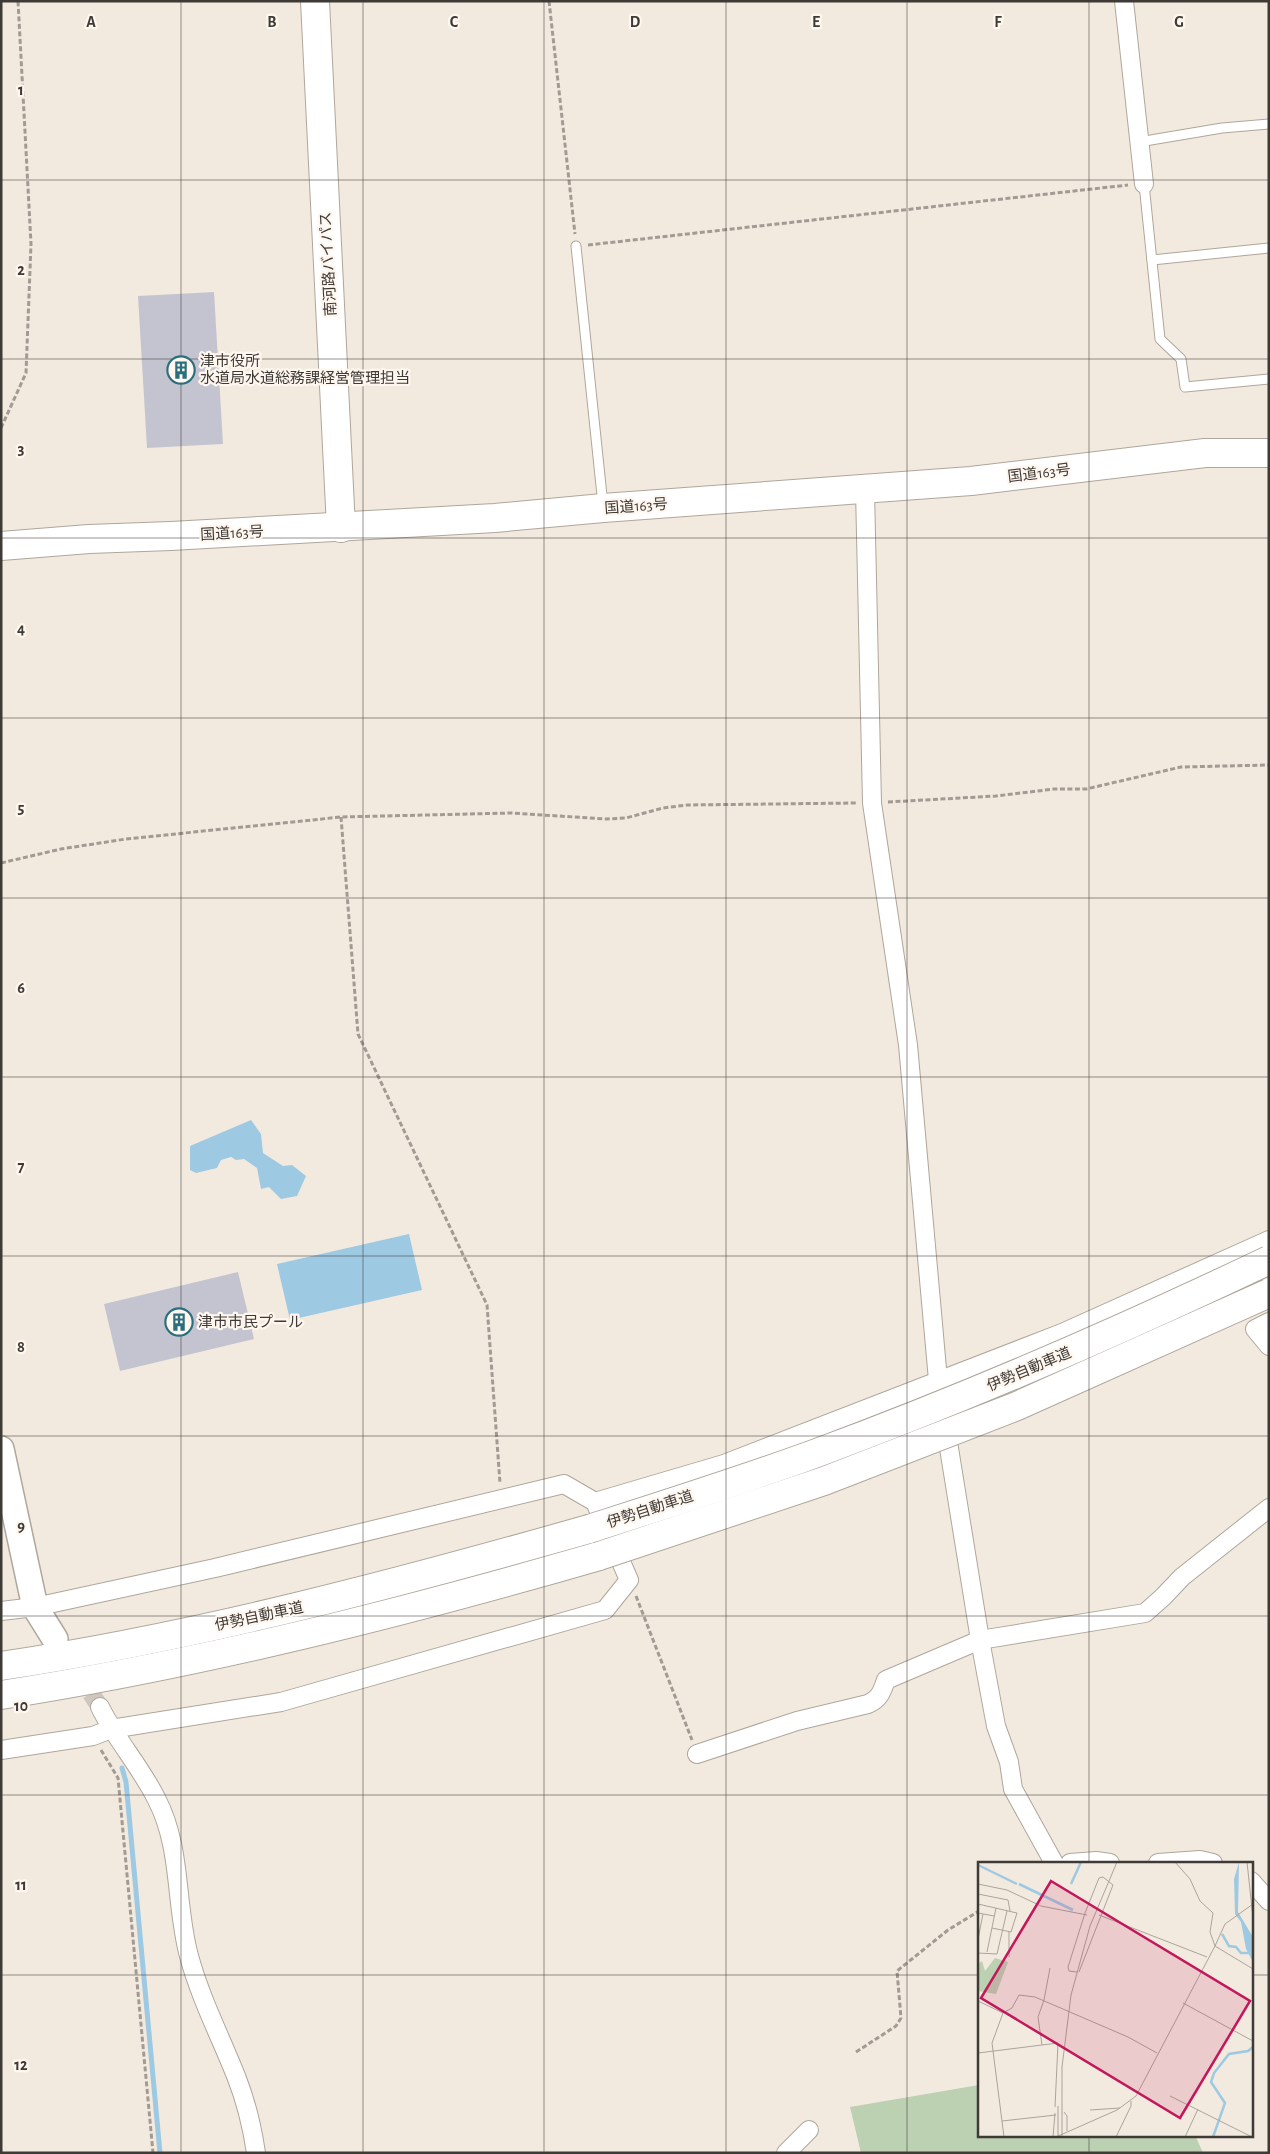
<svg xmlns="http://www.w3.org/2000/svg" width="1270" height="2154" font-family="'Alegreya Sans','Noto Sans JP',sans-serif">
<rect width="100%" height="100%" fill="#f3eadf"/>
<!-- green -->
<path fill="#bcd0b2" d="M979,2085V2135H1195L1203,2153H861L850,2107Z"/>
<!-- water -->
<g fill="#9ec9e2">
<path d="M251,1120L261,1134L263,1153L283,1166L292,1165L306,1176L297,1196L281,1199L269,1187L261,1189L257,1168L244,1159L236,1160L231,1157L221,1160L217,1168L196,1173L190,1170V1146Z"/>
<path d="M409,1234L422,1290L290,1320L277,1264Z"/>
</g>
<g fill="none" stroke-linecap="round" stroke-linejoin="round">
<!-- stream -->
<path stroke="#9ec9e2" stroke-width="5" d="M122,1768L126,1782L160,2153"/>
</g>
<!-- building -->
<g fill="#c4c4d1">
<path d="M214,292L223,444L147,448L138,296Z"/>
<path d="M238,1272L254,1339L120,1371L104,1304Z"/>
</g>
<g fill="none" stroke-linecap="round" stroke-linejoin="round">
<!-- street-tunnel -->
<path stroke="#cfc7bd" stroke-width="18" stroke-dasharray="18 9" stroke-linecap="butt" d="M61,1648L100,1707"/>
<!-- lane casing -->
<g stroke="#afa69c" stroke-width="11">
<g id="lane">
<path d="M1139,142L1222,128L1269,124"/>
<path d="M1144,184L1160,339L1181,359L1185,387L1269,379"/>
<path d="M576,246L603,505"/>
<path d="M1152,260L1269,248"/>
</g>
</g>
<!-- street casing -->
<g stroke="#afa69c" stroke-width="20">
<g id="street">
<path d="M1124,1L1144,184"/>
<path d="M865,490L872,803L908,1045L938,1380L980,1640L996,1726L1009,1762L1013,1789L1054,1863"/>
<path d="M1269,1322L1255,1329L1269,1346"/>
<path d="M595,1502L724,1464L1062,1333L1269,1240"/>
<path d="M1,1611L35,1607L215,1568L564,1484L595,1502L629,1580L605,1610L281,1702L111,1729L93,1736L1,1750"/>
<path d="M100,1707C116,1740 141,1767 157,1800C182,1848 175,1905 189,1956C200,1997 220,2036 236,2076C246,2101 252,2126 256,2153"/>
<path d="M697,1754L797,1721L868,1704C880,1699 882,1691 886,1680L980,1640L1145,1613L1163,1597L1182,1577L1269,1508"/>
<path d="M1070,1863L1096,1861L1110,1863"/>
<path d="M1158,1863L1200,1860L1213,1863"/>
<path d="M1251,1881L1269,1901"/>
<path d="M786,2153L809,2130"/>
</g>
</g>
<!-- secondary casing -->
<g stroke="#afa69c" stroke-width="28">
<path id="secondary" d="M1,1449L35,1607L55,1639"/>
</g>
<!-- highway casing -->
<g stroke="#afa69c" stroke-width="30">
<g id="highway">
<path d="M315,1L341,528"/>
<path d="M1,546L89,539L171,536L495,518L603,508L971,481L1205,453H1269"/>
<path d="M1,1666C200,1636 395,1584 589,1529"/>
<path d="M1,1695C204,1663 402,1613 599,1556"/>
</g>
</g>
<!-- path -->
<g stroke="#a29b93" stroke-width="3" stroke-dasharray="5 2.5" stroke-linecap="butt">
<path d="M549,1L575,234"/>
<path d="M588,245L1128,185"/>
<path d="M1,428L26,373L31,244L18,1"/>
<path d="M888,802L996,796L1054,789H1086L1181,767L1269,765"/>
<path d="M341,817L358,1034L487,1305L500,1483"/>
<path d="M1,863L61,849L126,839L341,817L511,813L606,819L626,818L663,808L687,805L856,803"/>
<path d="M636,1596L692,1740"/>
<path d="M101,1750L118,1778L153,2153"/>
<path d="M856,2052L896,2026L901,2018L897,1971L948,1930L979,1911"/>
</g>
<!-- lane -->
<use href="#lane" stroke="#fff" stroke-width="9"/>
<!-- street -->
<use href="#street" stroke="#fff" stroke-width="18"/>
<!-- secondary -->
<use href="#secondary" stroke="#fff" stroke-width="25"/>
<!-- highway -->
<use href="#highway" stroke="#fff" stroke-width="28"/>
<!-- highway-bridge casing -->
<g stroke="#afa69c" stroke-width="30" stroke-linecap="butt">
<g id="highway-bridge">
<path d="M589,1529C664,1505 740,1481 814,1454C969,1397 1120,1331 1269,1260"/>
<path d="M599,1556L824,1481L1017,1406L1269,1293"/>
</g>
</g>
<!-- highway-bridge -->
<use href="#highway-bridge" stroke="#fff" stroke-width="28"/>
</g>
<!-- grid -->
<path fill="none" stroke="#3e3a36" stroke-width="1" stroke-opacity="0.55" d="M181,1V2153M363,1V2153M544,1V2153M726,1V2153M907,1V2153M1089,1V1863M1,180H1269M1,359H1269M1,538H1269M1,718H1269M1,898H1269M1,1077H1269M1,1256H1269M1,1436H1269M1,1616H1269M1,1795H1269M1,1975H979M1251,1975H1269M1089,2135V2153"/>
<!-- icons -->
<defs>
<g id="building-ring" transform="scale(1.4375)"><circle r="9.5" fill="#fff7ef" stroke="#296f7d" stroke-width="1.5"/><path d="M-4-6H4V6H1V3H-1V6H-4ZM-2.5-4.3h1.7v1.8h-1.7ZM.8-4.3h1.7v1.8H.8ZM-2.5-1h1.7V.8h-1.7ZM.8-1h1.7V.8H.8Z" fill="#296f7d"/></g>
</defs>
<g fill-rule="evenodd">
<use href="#building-ring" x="181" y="370"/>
<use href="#building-ring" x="179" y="1322"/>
</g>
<g text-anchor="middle" stroke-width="4.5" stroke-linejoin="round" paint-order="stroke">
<!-- street labels -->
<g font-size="15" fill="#3e3a36" stroke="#fff7ef">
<text transform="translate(328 264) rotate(-93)" y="5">南河路バイパス</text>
<text transform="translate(1039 473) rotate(-7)" y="5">国道163号</text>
<text transform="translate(636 506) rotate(-4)" y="5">国道163号</text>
<text transform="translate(232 533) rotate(-3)" y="5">国道163号</text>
<text transform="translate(1029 1369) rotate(-23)" y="5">伊勢自動車道</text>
<text transform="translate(650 1509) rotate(-18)" y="5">伊勢自動車道</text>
<text transform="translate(259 1616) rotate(-12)" y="5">伊勢自動車道</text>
</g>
<!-- poi labels -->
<g font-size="15" fill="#3e3a36" stroke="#fff7ef" text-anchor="start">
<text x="200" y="366">津市役所<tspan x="200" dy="17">水道局水道総務課経営管理担当</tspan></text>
<text x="198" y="1327">津市市民プール</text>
</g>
</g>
<!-- overview -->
<g transform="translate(978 1862)">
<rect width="275" height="275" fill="#f3eadf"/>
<path d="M17,96L30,100L18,132L0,129V102L4,99L7,109Z" fill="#bcd0b2"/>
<path d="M261,0L260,50L275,75V100L268,87L263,60L257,52L256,17Z" fill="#9ec9e2"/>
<path fill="none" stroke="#9ec9e2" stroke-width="2.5" d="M0,3L39,22M41,22L95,48M93,22L103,0M244,72L251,84L258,85L263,91H271M235,275L247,241L233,220L236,211L251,192L270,189L275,185"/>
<path fill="none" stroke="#aba49b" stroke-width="1" d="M197,0L212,17L222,39L235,51L232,70L237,84M269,0L275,56M0,22L29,28L63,44L109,53M0,32L30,38L32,49M0,42L39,51L33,70L14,66M0,51L16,54M121,53L229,95M0,77L5,52M237,84L247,62L275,42M9,90L18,46M0,91L19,92L29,49M31,95V70M99,110L91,109L90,105L107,51L121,16L125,15L135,23L101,110M0,139L25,151L34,146L41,133L57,135L150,175L179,191M205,141L275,179M25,151L14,181L26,275M64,183L60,155L66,138L72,106M0,191L80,181L77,245M192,234L274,275M80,244V275M112,248L142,246M86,250L89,254V269M24,259L78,253M84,274V205L93,133L112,64L139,0M75,275L77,251M78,275L139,248L158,234L237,84L275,107M138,275L153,244V239M207,275L220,247"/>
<path fill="#c2185b" fill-opacity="0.15" stroke="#c2185b" stroke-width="2.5" d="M73,19L272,139L202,256L3,136Z"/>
<rect width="275" height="275" fill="none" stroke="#3e3a36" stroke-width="2.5"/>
</g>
<g font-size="16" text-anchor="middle" font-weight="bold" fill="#3e3a36" stroke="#fff7ef" stroke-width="4.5" stroke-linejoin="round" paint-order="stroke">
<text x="91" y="27">A</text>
<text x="272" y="27">B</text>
<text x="454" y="27">C</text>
<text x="635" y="27">D</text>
<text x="816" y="27">E</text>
<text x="998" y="27">F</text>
<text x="1179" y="27">G</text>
<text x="21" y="95">1</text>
<text x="21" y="275">2</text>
<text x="21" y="454">3</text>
<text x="21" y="634">4</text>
<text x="21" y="813">5</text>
<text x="21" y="993">6</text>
<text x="21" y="1172">7</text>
<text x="21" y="1352">8</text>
<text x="21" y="1531">9</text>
<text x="21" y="1711">10</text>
<text x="21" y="1890">11</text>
<text x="21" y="2070">12</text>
</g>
<!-- border -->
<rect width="1270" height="2154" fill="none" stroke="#3e3a36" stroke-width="5"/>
</svg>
